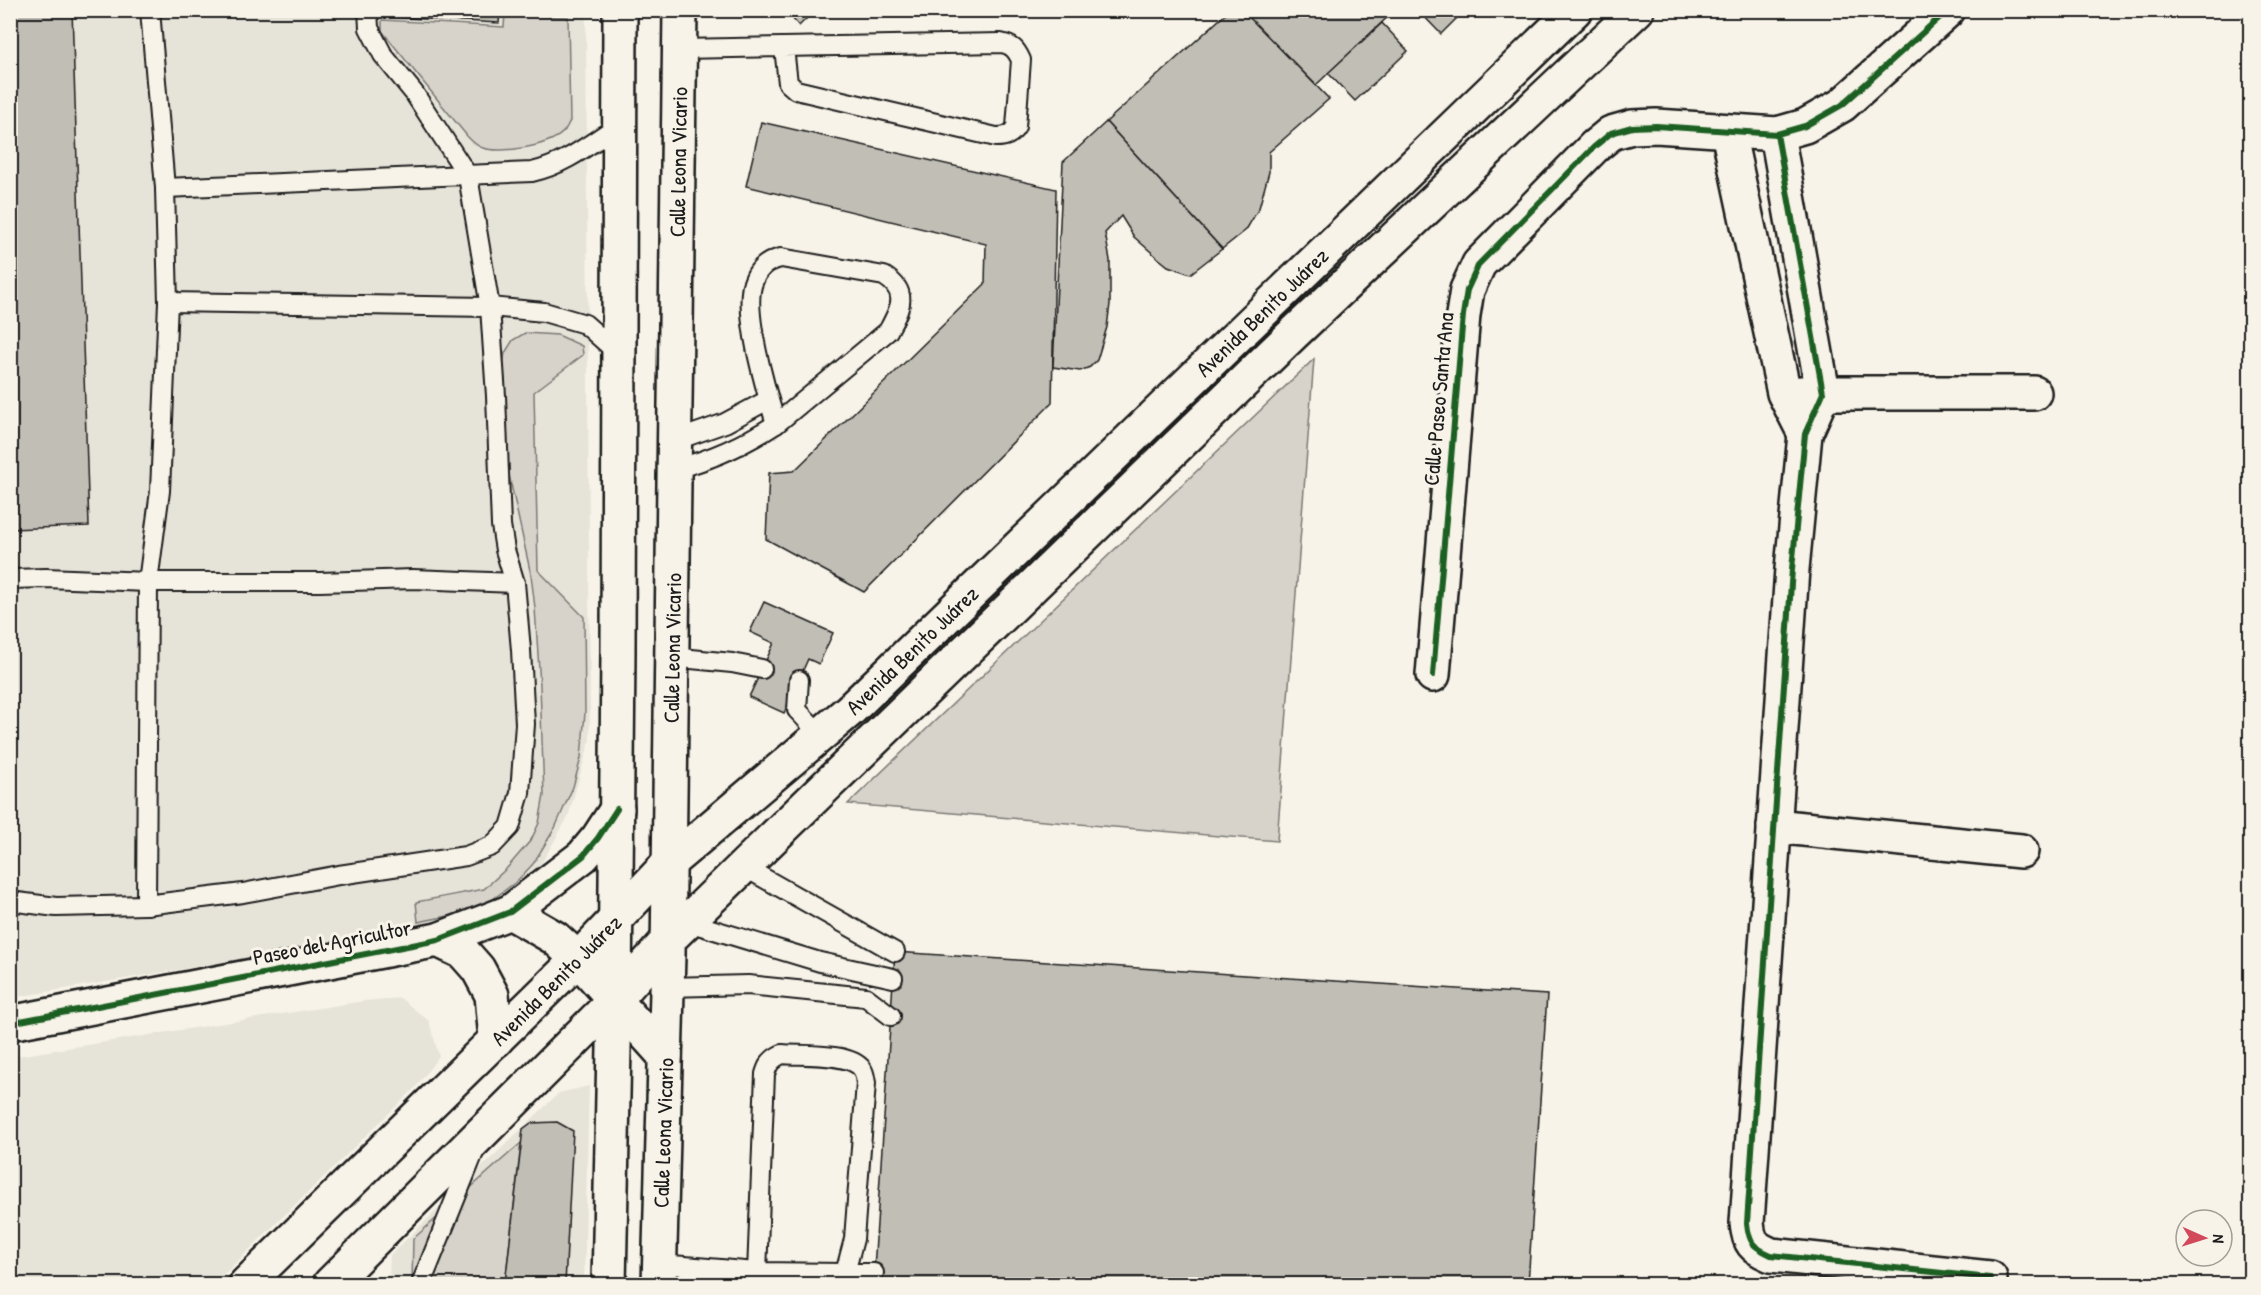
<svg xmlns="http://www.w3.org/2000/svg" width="2261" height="1295" font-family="'Patrick Hand',sans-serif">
<rect width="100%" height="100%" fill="#f7f3e8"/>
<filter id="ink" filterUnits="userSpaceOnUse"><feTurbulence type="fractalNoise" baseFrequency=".0167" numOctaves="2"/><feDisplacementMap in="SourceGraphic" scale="12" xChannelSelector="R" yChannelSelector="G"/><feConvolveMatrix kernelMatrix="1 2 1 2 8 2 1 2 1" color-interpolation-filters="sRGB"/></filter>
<g filter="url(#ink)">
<!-- built -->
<g fill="#e6e3d9">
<path d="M11,11H586L590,740L568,817L528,887L484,918L11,998Z"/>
<path d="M400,998L429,1021L439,1056L416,1087L214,1284H11V1057L364,1001Z"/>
<path d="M589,1086L584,1284H389L390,1255L559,1093Z"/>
</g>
<!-- green -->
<g fill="#d7d3cb" stroke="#7a7874" stroke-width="1.5">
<path d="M505,14L568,17L570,121C568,124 567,127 565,130C553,146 501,154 483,148C476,146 472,141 467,136L382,31V20L504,27Z"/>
<path d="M525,333L558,335L582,346L583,355L534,392L538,570L584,617L585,713L581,758L573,787L555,828L533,864L516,882L478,910L418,922L416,902L484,889L507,868L531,840L539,823L544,795L540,685L535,608L531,575L507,466L505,381L503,365L505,353L513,340Z"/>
<path d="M1314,359L1277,841L848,804Z"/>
<path d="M521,1143L505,1284H412L413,1239Z"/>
</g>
<!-- building -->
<g fill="#c0beb5" stroke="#1c1c1c" stroke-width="1.5">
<path d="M10,10H72L89,526L10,529Z"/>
<path d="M390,10H500L499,23L389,17Z"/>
<path d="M785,10H815L799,26Z"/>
<path d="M1230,10H1243L1329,99L1269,152V172L1259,208L1246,230L1222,249L1106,122Z"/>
<path d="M1257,10H1395L1316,85L1249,17Z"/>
<path d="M1418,10H1465L1441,34Z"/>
<path d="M1382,23L1408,51L1355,101L1328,73Z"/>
<path d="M761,122L1056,189L1052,403L864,592L766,539L769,473L794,471L985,284L986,244L746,186Z"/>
<path d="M1106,122L1222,249L1190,274L1168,266L1158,258L1134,237L1121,216L1105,233L1110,260V304L1107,327L1097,360L1090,367L1080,371L1053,367L1063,162Z"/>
<path d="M764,602L833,633L819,664L808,659L784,713L749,697L774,643L750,632Z"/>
<path d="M895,952L1547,995L1528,1284H873Z"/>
<path d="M557,1122L573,1131L565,1284H505L523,1129L531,1123Z"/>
</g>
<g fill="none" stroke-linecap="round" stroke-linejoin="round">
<!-- service casing -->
<g stroke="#1c1c1c" stroke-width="22">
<g id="service">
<path d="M680,49L1001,43C1012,45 1016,49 1021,60L1016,127C1011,135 1006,137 996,137L796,90L788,83L784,48"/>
<path d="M165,188L532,172C565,165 591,143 619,125"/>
<path d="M781,258L884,276C910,292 900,309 888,331L776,424C767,394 741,308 754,280C759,267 768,261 781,258Z"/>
<path d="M168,302L490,307L544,312L585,324L620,355"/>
<path d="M674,441L725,423L768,400"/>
<path d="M674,469C711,460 744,445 776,424"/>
<path d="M10,579L46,578L148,582L160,491L168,302L165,188L150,10"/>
<path d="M671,657L732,663L762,669"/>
<path d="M799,680L797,710L820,734"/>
<path d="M744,867L895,952"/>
<path d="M10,901L56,907L146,905L243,893L339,875L466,856L492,846L510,827L520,793L525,724L521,650L515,583L505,550L501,525L496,396L490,307L468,176L414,93L383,55L369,28L368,10"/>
<path d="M146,905L148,582H320L413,579L515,583"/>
<path d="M688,922L820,962L893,978"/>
<path d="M667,987L748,985L866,997L891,1016"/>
<path d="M660,1264L757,1272L845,1273L854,1239L866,1083C865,1079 865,1073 862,1069C850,1052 801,1056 782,1054C771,1059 768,1064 765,1074L757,1272"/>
<path d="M838,1279L845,1273H874"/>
<path d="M421,1284L475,1150"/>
</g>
</g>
<!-- minor casing -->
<g stroke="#1c1c1c" stroke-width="38">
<g id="minor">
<path d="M1728,132L1784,393L1805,434"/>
<path d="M1777,134L1823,393L1805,434L1792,569L1747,1223C1749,1243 1753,1247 1771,1255L1990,1278"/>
<path d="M1801,393H2034"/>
<path d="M1433,675L1463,315L1467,290L1479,264L1594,147L1611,133L1632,127L1656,126L1777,134L1805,126L1842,105L1948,10"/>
<path d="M1774,826L2021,851"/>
<path d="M438,940L463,952L478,969L492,995L496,1040"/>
<path d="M10,1023L438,940L510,912L583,856L598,838L617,809"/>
</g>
</g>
<!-- secondary casing -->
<g stroke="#1c1c1c" stroke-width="38">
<g id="secondary">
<path d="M510,912L555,938L578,959L665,1056"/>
<path d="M246,1284L578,959L669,863L850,710L1575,10"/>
<path d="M330,1284L615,1000L668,940L823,789L1293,334L1637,10"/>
<path d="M609,1284L615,1000L618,652L620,10"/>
<path d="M659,1284L668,955L680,10"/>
</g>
</g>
<!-- service -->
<use href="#service" stroke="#f7f3e8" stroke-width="18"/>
<!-- minor -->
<use href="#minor" stroke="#f7f3e8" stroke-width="33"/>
<!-- secondary -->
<use href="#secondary" stroke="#f7f3e8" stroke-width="33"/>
<!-- cycleway casing -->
<g stroke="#f7f3e8" stroke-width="10">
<g id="cycleway">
<path d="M1777,134L1823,393L1805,434L1792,569L1747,1223C1749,1243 1753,1247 1771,1255L1990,1278"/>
<path d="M1433,675L1463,315L1467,290L1479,264L1594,147L1611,133L1632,127L1656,126L1777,134L1805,126L1842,105L1948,10"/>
<path d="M10,1023L438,940L510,912L583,856L598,838L617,809"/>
</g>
</g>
<!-- cycleway -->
<use href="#cycleway" stroke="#1b5e20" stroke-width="6"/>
</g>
</g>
<g text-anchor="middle" stroke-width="6" stroke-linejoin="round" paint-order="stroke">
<!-- street labels -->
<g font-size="22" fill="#1c1c1c" stroke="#f7f3e8">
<text transform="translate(678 162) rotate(-89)" y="8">Calle Leona Vicario</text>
<text transform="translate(1262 312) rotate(-44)" y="8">Avenida Benito Juárez</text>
<text transform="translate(1438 399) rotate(-85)" y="8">Calle Paseo Santa Ana</text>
<text transform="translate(672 648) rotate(-89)" y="8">Calle Leona Vicario</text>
<text transform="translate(912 650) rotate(-44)" y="8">Avenida Benito Juárez</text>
<text transform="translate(332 942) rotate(-11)" y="8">Paseo del Agricultor</text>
<text transform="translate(556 980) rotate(-45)" y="8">Avenida Benito Juárez</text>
<text transform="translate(663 1133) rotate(-88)" y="8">Calle Leona Vicario</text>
</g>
</g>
<!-- margin -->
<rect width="2261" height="1295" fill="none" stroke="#f7f3e8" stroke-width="36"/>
<rect x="18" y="18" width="2225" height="1259" fill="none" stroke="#1c1c1c" stroke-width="2" filter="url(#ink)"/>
<!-- north arrow -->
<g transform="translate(2204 1238) rotate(93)"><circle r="28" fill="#f7f3e8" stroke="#9f9d96" stroke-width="1.5"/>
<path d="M0-4.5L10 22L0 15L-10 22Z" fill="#d1495b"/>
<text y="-9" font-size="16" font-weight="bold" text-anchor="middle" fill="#1c1c1c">N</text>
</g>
</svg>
